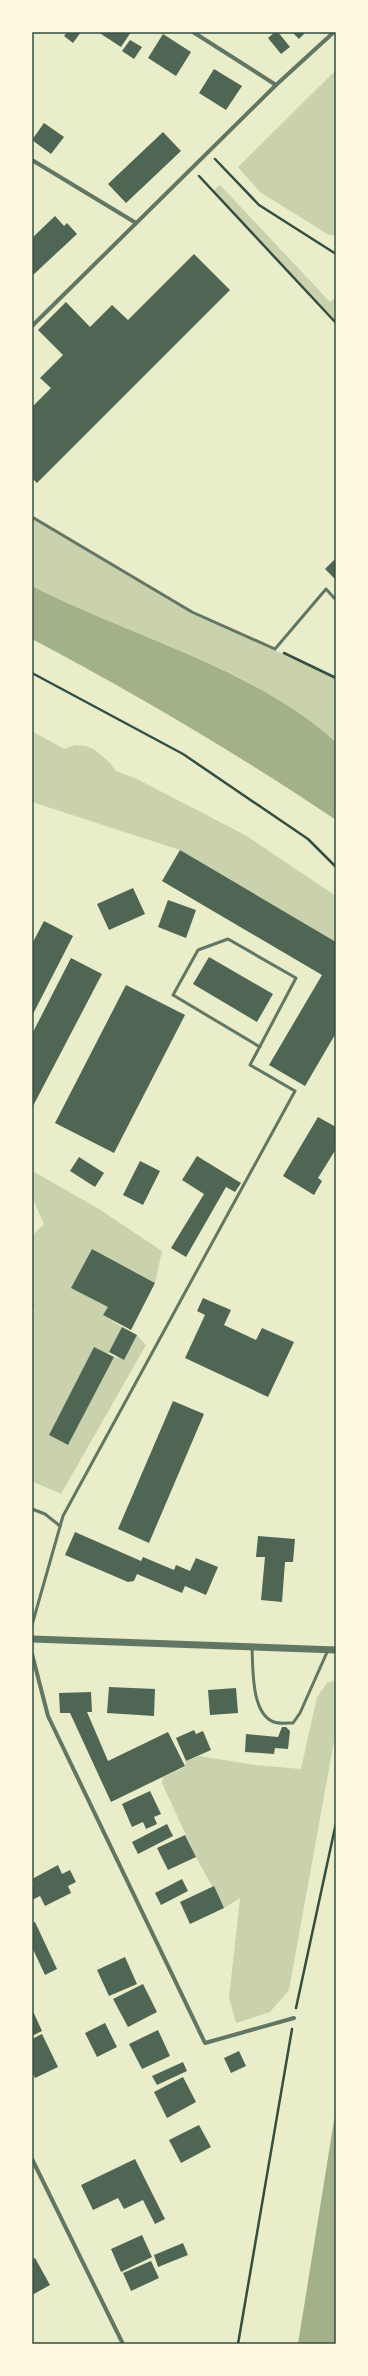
<svg xmlns="http://www.w3.org/2000/svg" width="368" height="2376" font-family="'Open Sans',sans-serif">
<rect width="100%" height="100%" fill="#e9edc9"/>
<!-- green -->
<g fill="#cad2ad">
<path d="M336,70V235H329L260,192L238,167Z"/>
<path d="M220,185L330,302L336,297V324L213,191Z"/>
<path d="M32,517L192,612L336,678V742C251,665 132,638 32,586Z"/>
<path d="M32,731L64,749L75,745L86,746L94,749L109,762L116,771L137,779L245,835L336,896V942L180,850L32,802Z"/>
<path d="M34,1172L99,1209L162,1251L155,1283L92,1249L72,1288L108,1307L103,1315L122,1327L108,1354L94,1347L49,1435L68,1445L114,1357L124,1359L137,1335L146,1345L61,1494L32,1481V1317L35,1311L32,1309V1236L44,1224C37,1208 26,1189 34,1172Z"/>
<path d="M336,1680V1730L289,1990L270,2012L236,2023L229,1998L240,1898L224,1908L196,1857L162,1783L163,1777L185,1767L186,1761L199,1756L255,1765L301,1769L317,1697L327,1683Z"/>
</g>
<!-- water -->
<g fill="#a3b18a">
<path d="M32,586C131,637 253,667 336,742V820C238,754 136,694 32,639Z"/>
<path d="M336,2108V2344H298Z"/>
</g>
<!-- building -->
<g fill="#4f6655">
<path d="M67,32H81L73,43L64,36Z"/>
<path d="M98,32H131L121,47Z"/>
<path d="M275,32H278L290,47L281,54L268,38Z"/>
<path d="M292,32H306L299,39Z"/>
<path d="M163,34L191,52L176,76L148,58Z"/>
<path d="M130,40L142,47L134,59L122,51Z"/>
<path d="M214,69L242,86L226,110L199,93Z"/>
<path d="M44,123L64,137L51,154L32,140Z"/>
<path d="M163,132L181,151L126,203L108,184Z"/>
<path d="M55,216L64,226L67,223L77,234L32,276V238Z"/>
<path d="M194,254L230,290L37,483L32,478V407L51,388L40,378L63,355L38,330L66,302L90,327L112,305L128,320Z"/>
<path d="M336,558V580L325,569Z"/>
<path d="M180,850L336,942V1033L305,1086L269,1065L322,975L162,881Z"/>
<path d="M133,888L145,914L109,930L97,904Z"/>
<path d="M168,900L196,910L186,938L158,927Z"/>
<path d="M44,921L73,936L32,1016V944Z"/>
<path d="M209,957L273,994L257,1022L193,984Z"/>
<path d="M71,958L102,974L32,1108V1034Z"/>
<path d="M126,985L185,1015L114,1153L55,1123Z"/>
<path d="M318,1117L336,1127V1149L318,1178L322,1181L314,1195L283,1176Z"/>
<path d="M197,1156L241,1183L235,1192L226,1187L186,1257L171,1248L204,1194L182,1180Z"/>
<path d="M79,1157L104,1173L95,1187L70,1171Z"/>
<path d="M140,1161L160,1171L143,1205L123,1195Z"/>
<path d="M92,1249L155,1283L131,1330L103,1315L108,1307L71,1288Z"/>
<path d="M203,1298L231,1310L224,1325L256,1340L262,1328L294,1342L268,1397L185,1358L205,1315L197,1311Z"/>
<path d="M122,1327L137,1335L124,1360L109,1352Z"/>
<path d="M94,1347L114,1357L68,1445L49,1435Z"/>
<path d="M173,1401L204,1414L149,1543L118,1529Z"/>
<path d="M75,1532L141,1561L143,1557L174,1570L176,1565L190,1571L196,1558L218,1567L206,1595L185,1586L182,1593L137,1574L134,1581L128,1582L65,1555Z"/>
<path d="M258,1536L295,1539L293,1562H285L282,1602L261,1600L265,1557H256Z"/>
<path d="M109,1687L155,1689L154,1716L107,1713Z"/>
<path d="M236,1688L238,1713L210,1715L208,1690Z"/>
<path d="M91,1692L92,1712H87L108,1761L168,1732L185,1766L111,1802L70,1713H60L59,1693Z"/>
<path d="M282,1727H286L290,1731L288,1749L275,1748L274,1754L245,1752L246,1734L278,1737Z"/>
<path d="M194,1730L196,1734L203,1731L211,1750L186,1761L176,1738Z"/>
<path d="M150,1791L161,1814L154,1817L157,1824L146,1829L143,1822L132,1827L122,1804Z"/>
<path d="M167,1824L173,1836L138,1854L132,1842Z"/>
<path d="M185,1835L196,1857L168,1870L157,1848Z"/>
<path d="M58,1865L62,1874L70,1870L76,1882L68,1886L71,1893L45,1906L40,1896L32,1900V1887L34,1886L32,1879Z"/>
<path d="M182,1879L188,1891L161,1905L155,1893Z"/>
<path d="M214,1886L224,1908L190,1924L180,1902Z"/>
<path d="M35,1922L57,1969L45,1975L32,1947V1923Z"/>
<path d="M125,1957L137,1984L109,1996L97,1970Z"/>
<path d="M143,1984L157,2012L128,2027L113,1999Z"/>
<path d="M32,2009L42,2031L32,2036Z"/>
<path d="M105,2023L117,2047L97,2057L85,2033Z"/>
<path d="M158,2030L170,2056L142,2069L129,2044Z"/>
<path d="M42,2034L58,2067L35,2078L32,2072V2039Z"/>
<path d="M239,2051L246,2066L231,2073L224,2058Z"/>
<path d="M183,2062L187,2071L157,2085L152,2076Z"/>
<path d="M183,2077L196,2102L167,2118L154,2092Z"/>
<path d="M199,2125L211,2147L181,2163L169,2140Z"/>
<path d="M135,2159L165,2219L155,2224L143,2200L124,2209L118,2198L93,2210L81,2185Z"/>
<path d="M142,2235L152,2257L121,2272L111,2249Z"/>
<path d="M183,2243L188,2255L158,2267L154,2255Z"/>
<path d="M35,2258L50,2285L32,2295V2260Z"/>
<path d="M151,2261L159,2278L131,2291L123,2273Z"/>
</g>
<g fill="none" stroke-linecap="round" stroke-linejoin="round">
<!-- path -->
<g stroke="#344e41" stroke-width="2.5">
<path d="M215,159L259,205L336,254"/>
<path d="M199,176L336,323"/>
<path d="M284,653L336,678"/>
<path d="M32,673L183,754L308,839L336,867"/>
<path d="M296,2008L336,1823"/>
<path d="M238,2344L292,2029"/>
</g>
<!-- service -->
<g stroke="#617663" stroke-width="3">
<path d="M32,517L192,612L275,649L326,589L336,600"/>
<path d="M32,1509L45,1514L60,1526"/>
<path d="M32,1625L63,1516L295,1091L250,1065L296,978L228,939L198,950L173,995L260,1047"/>
<path d="M252,1647C253,1668 251,1714 274,1722C279,1724 287,1723 293,1723L300,1713L328,1650"/>
</g>
<!-- minor -->
<g stroke="#617663" stroke-width="4">
<path d="M193,32L276,85"/>
<path d="M32,160L136,223"/>
<path d="M32,326L276,85L334,32"/>
<path d="M32,1654L48,1716L205,2043L294,2018"/>
<path d="M32,2159L123,2344"/>
</g>
<!-- tertiary -->
<path stroke="#617663" stroke-width="7" d="M32,1639L336,1650"/>
</g>
<!-- border -->
<rect width="368" height="2376" fill="none" stroke="#fefae0" stroke-width="66"/>
<rect x="33" y="33" width="302" height="2310" fill="none" stroke="#344e41" stroke-width="1.5"/>
</svg>
